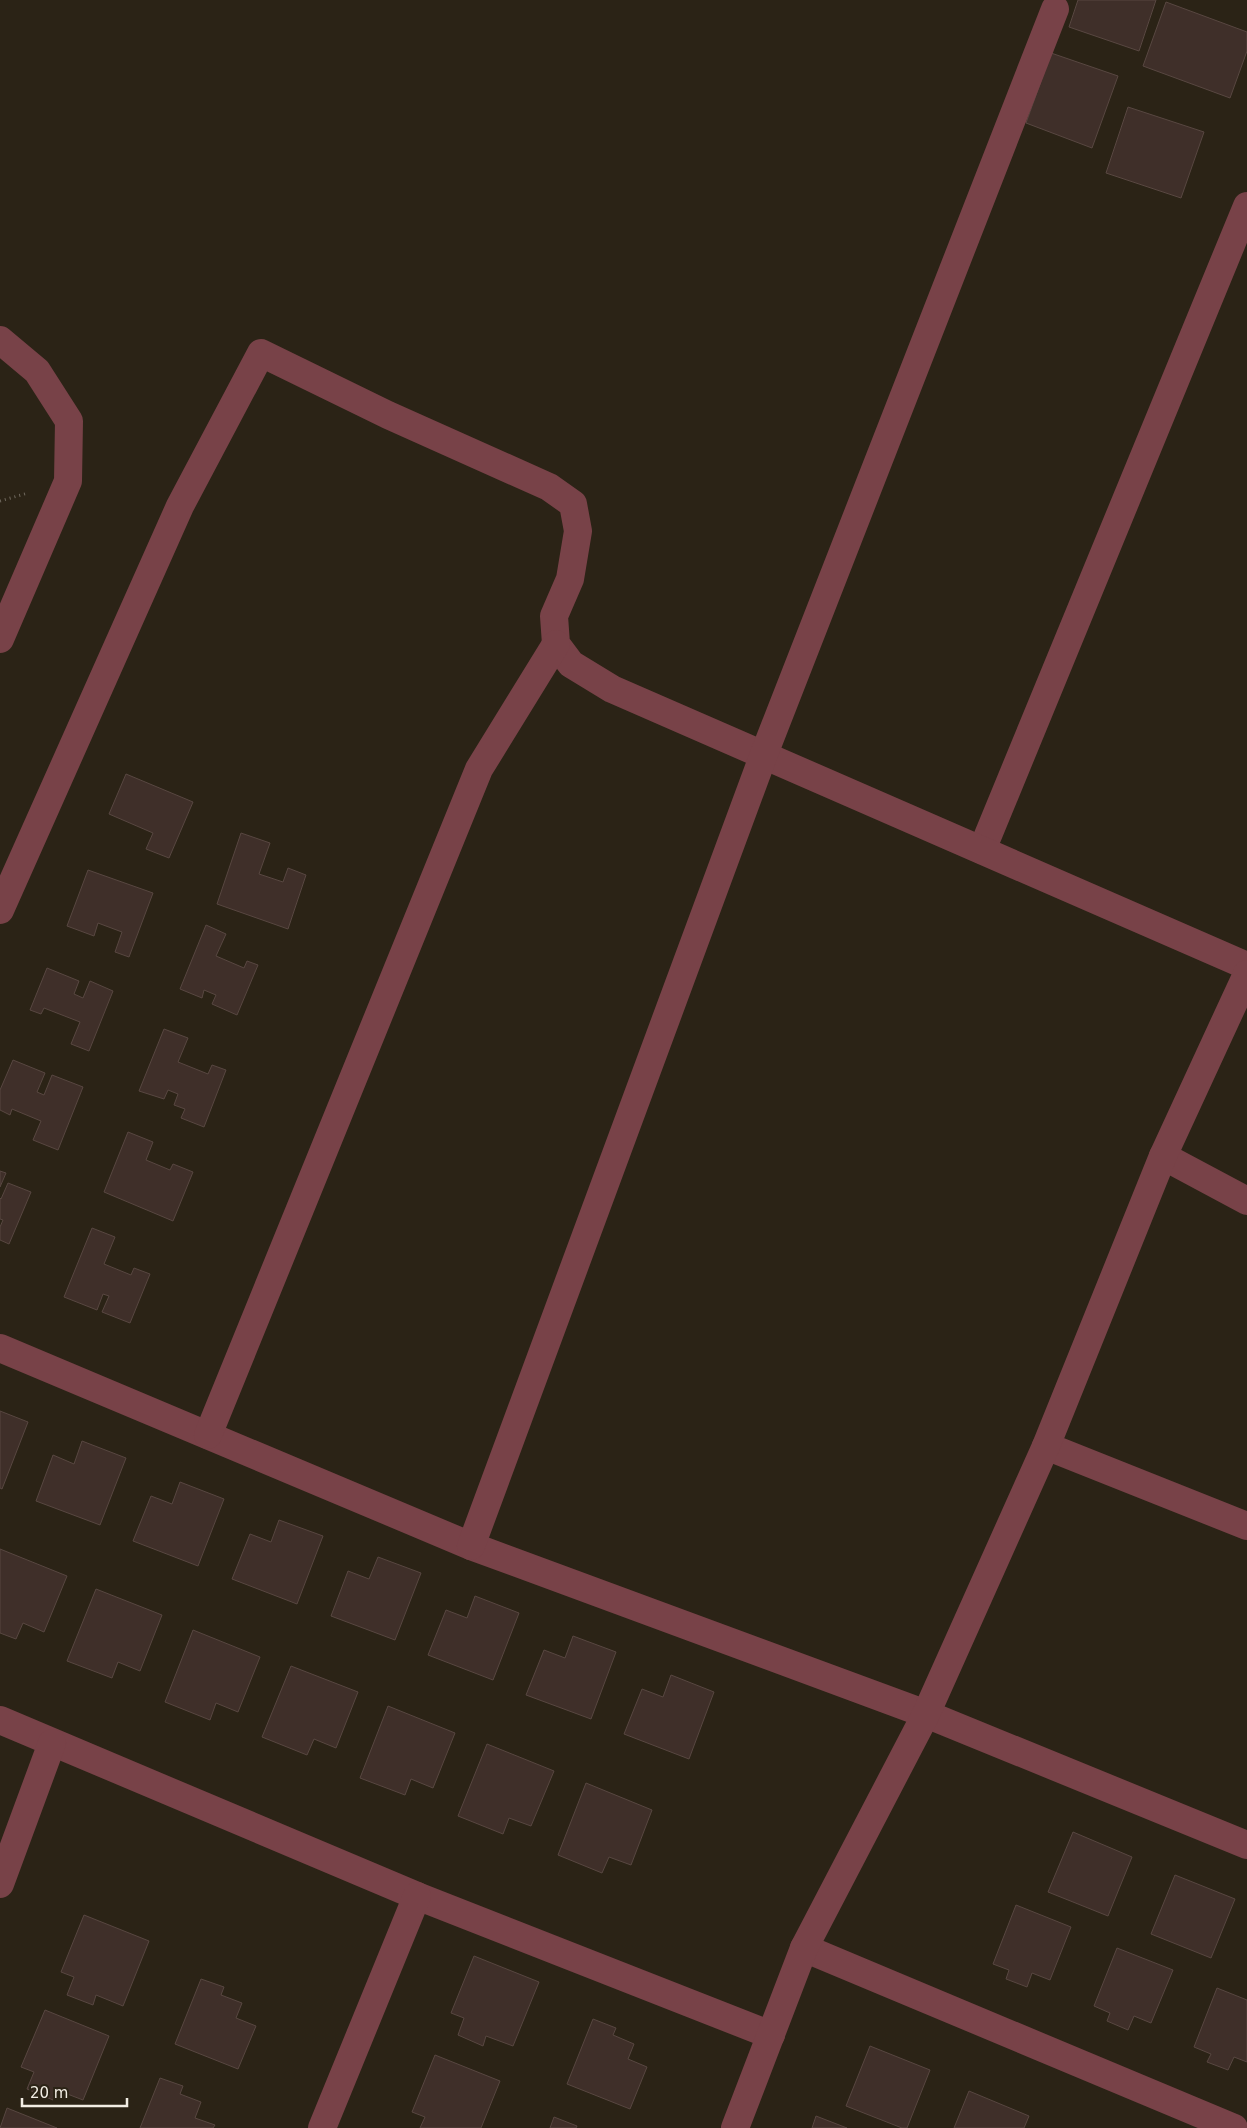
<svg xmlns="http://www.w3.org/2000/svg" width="1247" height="2128" font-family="'DejaVu Sans',sans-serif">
<rect width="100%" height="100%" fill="#2b2316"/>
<!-- building -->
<g fill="#3f2f29" stroke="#584741">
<path d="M1078,0H1156L1139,51L1069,27Z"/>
<path d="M1166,2L1247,32V51L1230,98L1143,66Z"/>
<path d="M1051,53L1118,76L1092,148L1026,123Z"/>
<path d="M1128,107L1204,132L1181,198L1106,173Z"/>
<path d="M126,774L193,802L169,858L146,849L153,833L109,814Z"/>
<path d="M241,833L270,843L259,874L283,882L288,868L306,875L288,929L217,904Z"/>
<path d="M88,870L153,893L129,957L115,952L122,932L98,923L94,936L67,926Z"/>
<path d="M206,925L226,934L216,956L244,968L247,961L258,965L237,1015L212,1004L216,995L204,990L202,998L180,989Z"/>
<path d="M47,968L79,981L74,994L83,998L90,981L113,991L89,1051L71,1044L80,1022L44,1008L41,1014L30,1010Z"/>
<path d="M164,1029L188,1038L178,1062L208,1074L212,1065L226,1070L204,1127L181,1118L185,1109L174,1105L178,1094L168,1090L164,1099L139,1091Z"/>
<path d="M13,1060L45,1073L37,1092L44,1095L52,1075L83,1087L58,1150L33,1140L41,1121L12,1109L10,1115L0,1110V1090Z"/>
<path d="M128,1132L153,1142L146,1160L170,1170L173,1164L193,1172L173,1221L104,1192Z"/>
<path d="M0,1171L6,1173L0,1187Z"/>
<path d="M8,1183L31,1192L9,1244L0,1240V1227L3,1220L0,1219V1198L1,1199Z"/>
<path d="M92,1228L115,1237L104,1264L131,1275L134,1268L150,1274L130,1323L102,1312L109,1296L103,1294L97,1310L64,1297Z"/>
<path d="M0,1411L28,1422L2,1489L0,1488Z"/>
<path d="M82,1441L126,1458L100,1525L36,1501L53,1455L74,1464Z"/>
<path d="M180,1482L224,1499L198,1566L133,1541L151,1496L172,1504Z"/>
<path d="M279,1520L323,1536L297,1604L232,1579L250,1534L271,1542Z"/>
<path d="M0,1549L67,1576L44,1632L23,1623L16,1639L0,1633Z"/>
<path d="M378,1557L421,1573L395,1640L331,1616L348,1571L369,1579Z"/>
<path d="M96,1589L162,1615L140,1671L118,1662L112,1678L67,1661Z"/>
<path d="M475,1596L519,1613L493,1680L428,1655L446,1610L467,1618Z"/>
<path d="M193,1630L260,1657L238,1712L216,1703L210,1720L165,1702Z"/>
<path d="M573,1636L616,1652L591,1719L526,1695L544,1650L565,1658Z"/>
<path d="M291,1666L358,1692L336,1748L314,1739L307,1755L262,1737Z"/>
<path d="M671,1675L714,1692L689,1759L624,1734L642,1689L663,1697Z"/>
<path d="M388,1706L455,1733L433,1788L411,1779L405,1795L360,1778Z"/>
<path d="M487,1744L554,1771L531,1826L509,1818L503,1834L458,1816Z"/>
<path d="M586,1783L652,1810L631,1865L609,1857L602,1873L558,1855Z"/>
<path d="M1073,1832L1132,1857L1108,1916L1048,1892Z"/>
<path d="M1175,1875L1235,1899L1211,1958L1151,1934Z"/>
<path d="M1016,1905L1071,1927L1050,1980L1032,1973L1027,1987L1006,1979L1009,1970L993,1964Z"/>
<path d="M84,1915L149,1941L123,2006L96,1995L93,2005L67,1995L74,1977L61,1972Z"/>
<path d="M1117,1948L1173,1970L1151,2023L1134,2016L1128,2030L1107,2021L1110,2013L1094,2006Z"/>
<path d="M474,1956L539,1982L513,2046L486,2036L483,2046L458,2035L464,2018L451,2013Z"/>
<path d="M201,1979L224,1987L221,1995L242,2003L236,2018L256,2026L238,2069L175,2044Z"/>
<path d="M1217,1988L1247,2000V2062L1234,2057L1228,2070L1207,2062L1211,2054L1194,2047Z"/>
<path d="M45,2010L109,2036L83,2100L57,2090L53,2100L27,2089L34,2072L21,2067Z"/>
<path d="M593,2019L616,2028L613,2035L634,2044L628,2059L647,2067L630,2109L567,2084Z"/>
<path d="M870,2046L930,2070L907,2128H902L846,2106Z"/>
<path d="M435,2055L500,2081L481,2128H420L425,2117L412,2112Z"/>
<path d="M160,2078L183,2086L180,2094L201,2102L195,2118L215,2125L213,2128H140Z"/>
<path d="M969,2091L1029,2116L1024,2128H954Z"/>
<path d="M7,2108L57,2128H0Z"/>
<path d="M816,2116L847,2128H812Z"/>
<path d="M554,2117L577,2126L576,2128H550Z"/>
</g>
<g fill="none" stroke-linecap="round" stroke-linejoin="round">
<!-- path -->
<path stroke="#716a5f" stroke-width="3" stroke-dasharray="1 4" stroke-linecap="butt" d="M0,501L28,493"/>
<!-- minor -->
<g stroke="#784248" stroke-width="28">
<path d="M0,340L37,371L69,421L68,481L0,639"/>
<path d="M982,850L1247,206"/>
<path d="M0,910L180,506L261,353L388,415L549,487L573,504L578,531L570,579L554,616L556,644L571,664L612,689L1247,966"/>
<path d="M1163,1156L1247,1201"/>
<path d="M0,1348L471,1546L926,1714L1247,1845"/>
<path d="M208,1435L479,769L556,644"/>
<path d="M1046,1446L1247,1526"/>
<path d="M471,1546L764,754L1055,9"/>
<path d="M0,1720L417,1896L771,2035"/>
<path d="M0,1884L52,1743"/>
<path d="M804,1948L1234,2128"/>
<path d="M322,2128L417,1896"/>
<path d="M735,2128L804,1948L926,1714L1046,1446L1163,1156L1247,974"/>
</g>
</g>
<!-- scale -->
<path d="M22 2098v8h105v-8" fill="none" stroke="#f2ede4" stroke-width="2.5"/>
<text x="30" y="2098" font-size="15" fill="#f2ede4" stroke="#2b2316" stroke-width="4" paint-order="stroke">20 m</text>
</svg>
